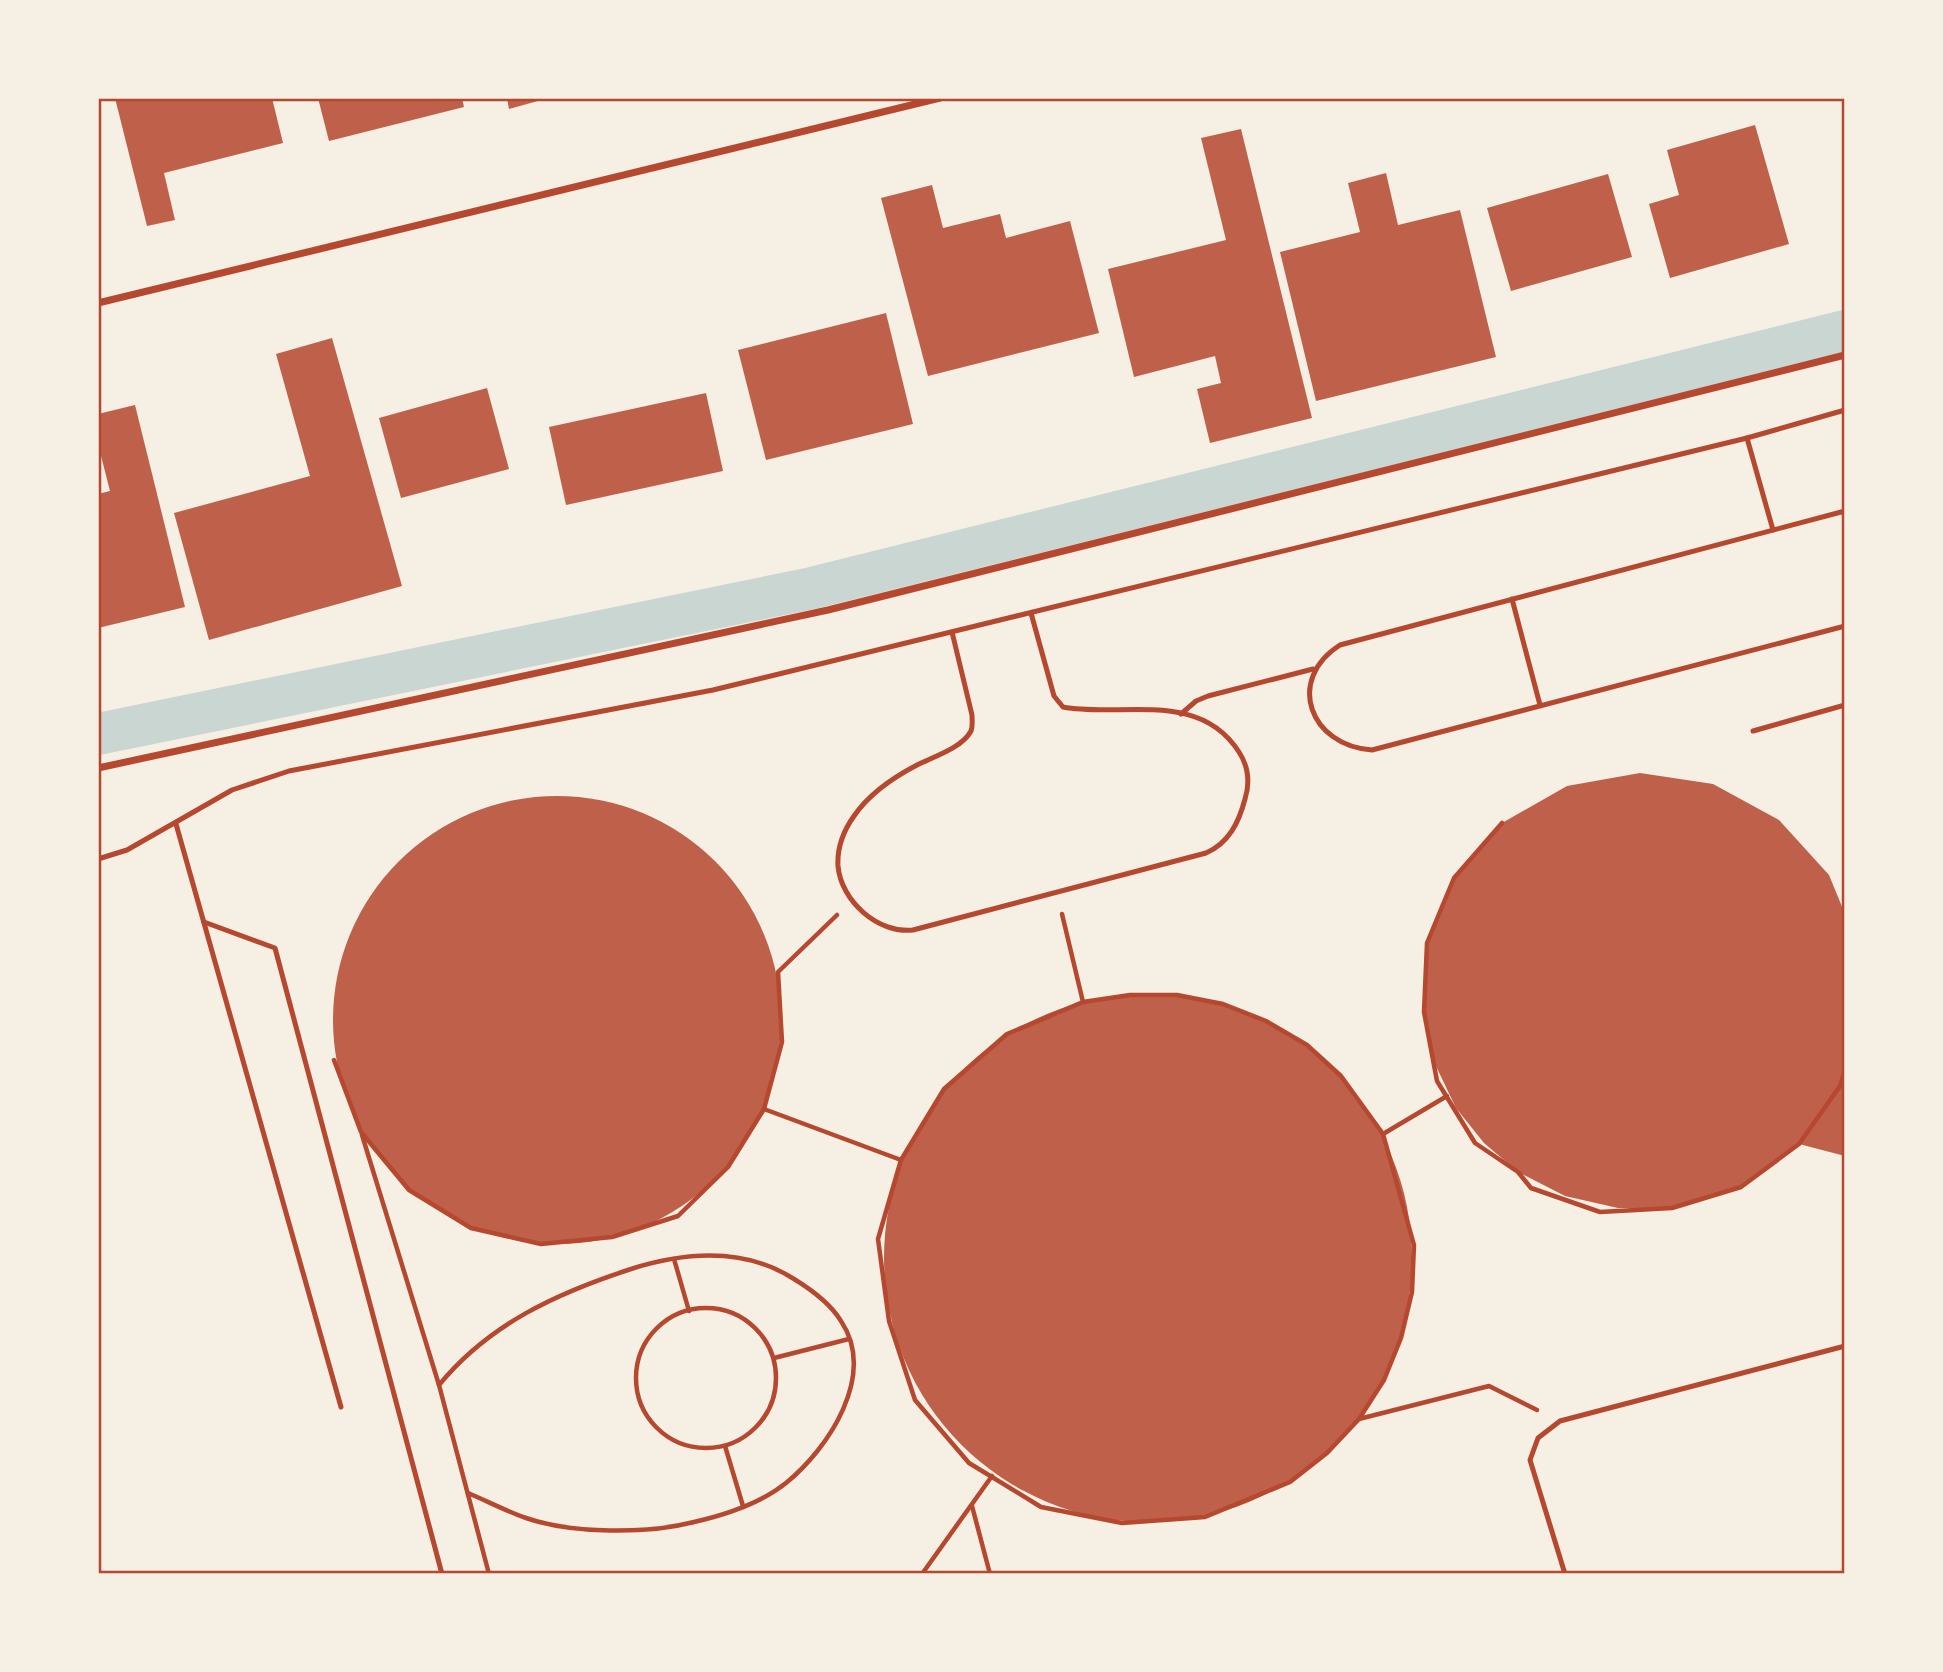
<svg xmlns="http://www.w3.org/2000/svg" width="1943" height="1672" font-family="'Space Grotesk',sans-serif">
<rect width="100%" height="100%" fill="#f6efe4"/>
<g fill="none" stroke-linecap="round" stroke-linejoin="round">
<!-- canal -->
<path stroke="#c9d6d2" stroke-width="42" d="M98,734L812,588L1845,331"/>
</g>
<!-- building -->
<g fill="#bf614a">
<path d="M115,98H272L283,143L164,173L175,220L147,226Z"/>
<path d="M318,98H462L464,107L329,141Z"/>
<path d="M507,98H545V99L509,109Z"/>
<path d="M1755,125L1789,244L1670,278L1649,204L1679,195L1667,150Z"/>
<path d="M1241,129L1312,418L1210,443L1197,389L1221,383L1215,356L1134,377L1108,269L1226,240L1201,138Z"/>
<path d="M1386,173L1398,225L1460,210L1496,357L1316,401L1280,252L1360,232L1348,183Z"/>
<path d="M1608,174L1632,257L1511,291L1487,208Z"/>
<path d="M932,185L943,228L1000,214L1006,238L1070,221L1099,333L928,376L881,198Z"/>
<path d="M886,313L913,424L766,460L738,350Z"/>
<path d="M332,338L402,586L209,640L174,513L310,476L276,354Z"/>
<path d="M487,388L509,469L401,498L379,418Z"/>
<path d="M706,393L723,471L566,505L549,427Z"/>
<path d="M135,405L185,607L98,628V494L110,491L98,444V414Z"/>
<path d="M1640,773L1713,784L1779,820L1829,875L1845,914V1156L1799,1144L1741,1187L1672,1208H1618L1565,1196L1518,1172L1484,1143L1456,1108L1434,1062L1424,1012L1427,943L1454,878L1502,823L1567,786Z"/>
<circle cx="557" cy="1020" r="224"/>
<circle cx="1148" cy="1258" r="264"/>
</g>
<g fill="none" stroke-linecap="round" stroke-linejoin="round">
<!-- path -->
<g stroke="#b5482f" stroke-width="4.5">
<path d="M1502,823L1454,878L1427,943L1424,1012L1437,1081L1475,1143L1518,1172L1531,1188L1600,1212L1672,1208L1741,1187L1799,1144L1840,1086L1845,1070"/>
<path d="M1062,914L1083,1002"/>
<path d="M334,1060L361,1132L409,1190L471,1228L541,1244L612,1237L678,1216L728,1167L764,1109L782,1042L778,972L837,915"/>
<path d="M764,1109L901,1160"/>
<path d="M1383,1134L1447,1096"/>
<path d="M362,1135L439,1385L489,1574"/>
<path d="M674,1259L689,1311"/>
<circle cx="706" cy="1378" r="70"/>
<path d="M774,1358L849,1339"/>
<path d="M439,1385C489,1324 557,1293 631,1269C685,1252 744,1247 794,1279C812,1290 830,1303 841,1321C877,1375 829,1448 786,1483C761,1503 725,1515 694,1522C648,1534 572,1534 526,1518C506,1511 487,1501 468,1493"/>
<path d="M1359,1419L1384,1380L1401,1338L1412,1292L1414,1245L1383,1134L1341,1076L1307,1045L1266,1021L1223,1004L1177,995H1130L1083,1002L1007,1034L944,1089L901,1160L878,1239L889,1321L915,1400L969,1463L1041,1507L1122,1523L1205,1517L1290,1482L1327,1453L1359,1419L1489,1386L1537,1410"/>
<path d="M725,1446L743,1506"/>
<path d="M972,1506L990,1574"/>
<path d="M922,1574L992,1476"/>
</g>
<!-- service -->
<g stroke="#b5482f" stroke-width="5">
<path d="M1747,438L1773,530"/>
<path d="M1845,511L1340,645C1285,680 1310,746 1372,750L1845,626"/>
<path d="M1512,599L1540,705"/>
<path d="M952,632L972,715C972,720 973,726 971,731C962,748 933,757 917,765C894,777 869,794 854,816C844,830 837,848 838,866C841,901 878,934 913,930L1206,853C1229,843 1239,822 1245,799C1250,783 1248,766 1239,752C1199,689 1121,718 1063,707L1054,696L1031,613"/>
<path d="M1181,714L1196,701L1208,696L1313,669"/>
<path d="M1753,731L1845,705"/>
<path d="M176,824L341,1407"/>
<path d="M98,859L127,850L232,790L289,771L713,690L1747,438L1845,410"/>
<path d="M204,922L275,948L442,1574"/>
<path d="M1565,1574L1530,1460L1538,1438L1560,1421L1845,1346"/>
</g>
<!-- minor -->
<g stroke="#b5482f" stroke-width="7">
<path d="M98,303L940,98"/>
<path d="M98,768L828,610L1845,355"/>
</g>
</g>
<!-- border -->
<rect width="1943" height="1672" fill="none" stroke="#f6efe4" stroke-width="200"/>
<rect x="100" y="100" width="1743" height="1472" fill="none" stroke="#b5482f" stroke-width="2.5"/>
</svg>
